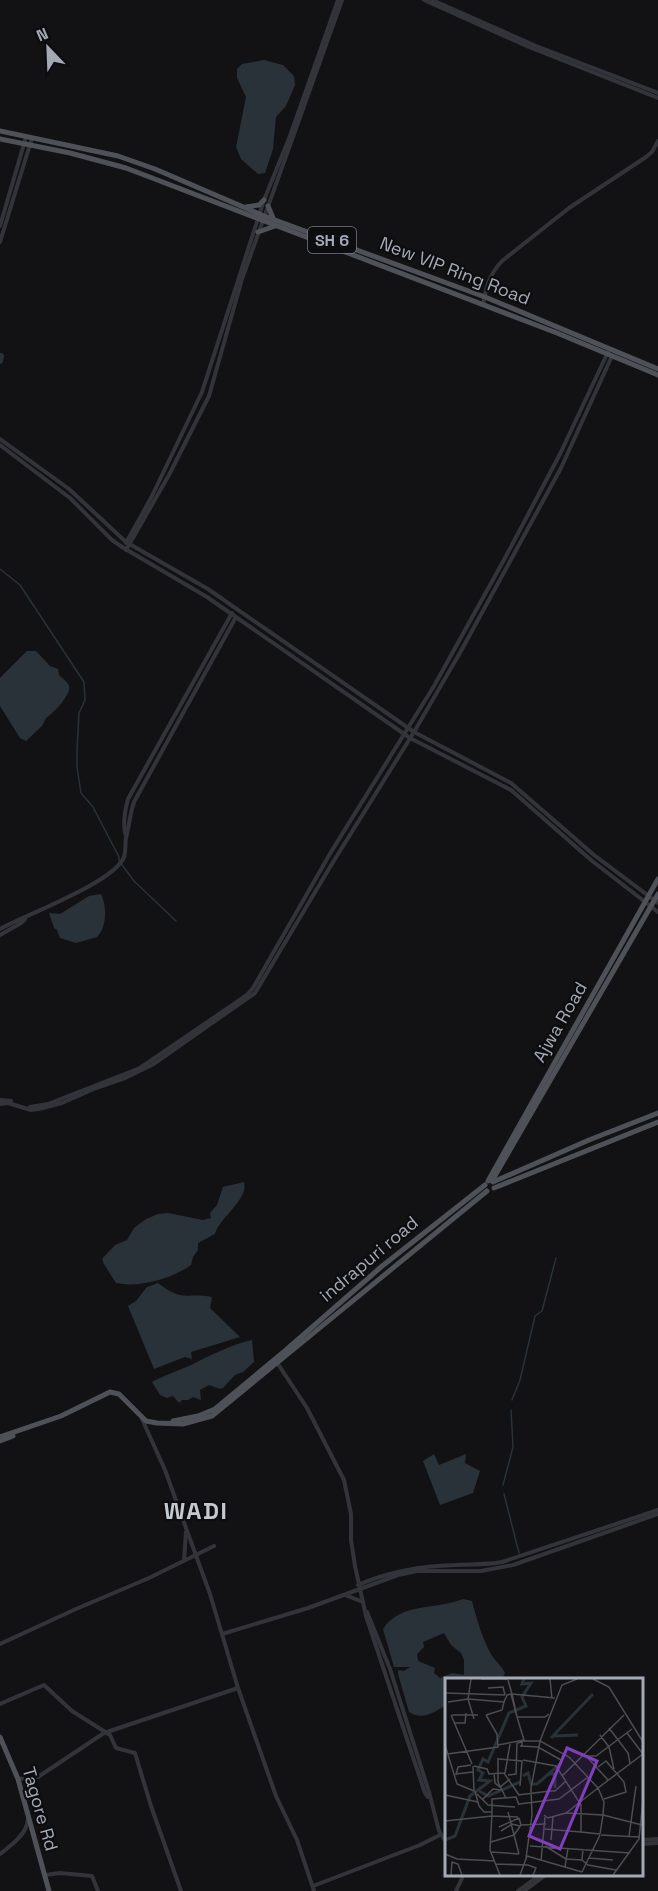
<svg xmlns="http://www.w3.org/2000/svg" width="658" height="1891" font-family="'Space Grotesk',sans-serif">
<rect width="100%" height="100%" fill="#121214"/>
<!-- water -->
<g fill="#283238" fill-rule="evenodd">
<path d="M264,60L283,65L294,76L295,85L286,106L276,117L273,149L265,173L258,174L241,159L236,147L246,97L237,78V69L242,64Z"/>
<path d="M27,651H36L50,666L58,669L59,675C62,678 68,682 69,686C72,694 52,715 46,718L42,726L26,741L20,738L0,706V678Z"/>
<path d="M101,894C107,907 107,927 97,937L76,943L60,938L57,930L54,928L49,913L60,914L89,896Z"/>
<path d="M244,1182C249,1199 219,1218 215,1234L198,1243V1250L193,1257L191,1265C172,1279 138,1288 116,1283L104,1264L102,1259L115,1245L127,1240L134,1228L146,1219L158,1214L168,1213L203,1220L211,1218L210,1213L217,1205L223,1187Z"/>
<path d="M158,1283C184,1303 186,1292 212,1297L210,1308L240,1337L191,1352L192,1359L185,1357L154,1369L128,1306L136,1301L147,1287Z"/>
<path d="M252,1340L254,1362L243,1372L235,1375L223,1388L220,1389L209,1385L200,1390L201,1400L193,1397L188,1400H182L179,1403L173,1396L167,1398L160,1395L152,1382C165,1375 177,1371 191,1365C211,1355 230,1345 252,1340Z"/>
<path d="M434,1454L439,1465L466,1454L465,1463L480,1471L473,1493L440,1505L423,1461Z"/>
<path d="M463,1599L472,1601C476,1617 484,1644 493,1657C497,1663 502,1666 505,1673L502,1679L446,1680V1706C432,1712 424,1721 409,1712L398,1674V1670L404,1671L410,1667H394L383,1629C400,1602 437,1610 463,1599ZM444,1633L451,1645L461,1653L464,1660V1675L452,1673L440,1678L434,1673L435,1668L418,1661L417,1654L424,1647L423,1642Z"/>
</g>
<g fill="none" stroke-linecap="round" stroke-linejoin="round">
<!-- stream -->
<g stroke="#283238" stroke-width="1.5">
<path d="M0,569L20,585L84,682L85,700L79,713L77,749V767L81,793L93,807L119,857V861L134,881L176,921"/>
<path d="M512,1400L520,1380L535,1316L542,1311L556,1258"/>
<path d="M503,1485L513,1447L511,1410"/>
<path d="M504,1494L519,1553"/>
</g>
<!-- river -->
<path stroke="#283238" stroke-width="6" d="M0,361L1,356"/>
<!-- minor -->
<g stroke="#333439" stroke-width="4">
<path d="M424,0L529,47L658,98"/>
<path d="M432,0L536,46L658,93"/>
<path d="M0,226L26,137"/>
<path d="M0,242L32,138"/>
<path d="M483,305C486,287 489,275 502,261L569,208L646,157L652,152L658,141"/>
<path d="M0,439L69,489L126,542L208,589L414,732L511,783L594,855L658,903"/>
<path d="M0,445L70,498L112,540L122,547L207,597L410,738L511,790L591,860L658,912"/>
<path d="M126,543L151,498L202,392L264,200L290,136L338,0"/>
<path d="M126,550L169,475L209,396L242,279L342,0"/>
<path d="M126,836C122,824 125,810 128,799L232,613"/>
<path d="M0,929C25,915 115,882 124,857C126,851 125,844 126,838C129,826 130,814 134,802L236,617"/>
<path d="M0,935L21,923L25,919"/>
<path d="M0,1100L11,1101"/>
<path d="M0,1104L8,1103L31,1110L39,1109L62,1103L96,1088L125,1078L152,1065L255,993L330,867L414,732L461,651L561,468L612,356"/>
<path d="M30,1107L48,1104L140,1068L247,995L253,988L331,852L434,686L505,558L560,454L608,352"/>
<path d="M276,1361L307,1408L344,1480L351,1514V1540L355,1566L366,1616L425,1793L428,1797"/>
<path d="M142,1419L165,1470L210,1594L238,1688L276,1796L297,1840L314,1891"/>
<path d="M184,1560L186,1532"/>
<path d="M358,1585C390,1571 420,1566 455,1565C471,1564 486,1565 502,1562L658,1510"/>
<path d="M345,1595L363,1602"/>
<path d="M367,1612L390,1669L429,1792L439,1831L446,1842"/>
<path d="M222,1634L308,1608L398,1575L417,1571H481L513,1565L658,1514"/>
<path d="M0,1644L76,1609L149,1578L214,1546"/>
<path d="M0,1704L44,1685L72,1711L110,1735L116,1748L135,1753L151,1806L181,1891"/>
<path d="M18,1779L38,1777L104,1733L238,1688"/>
<path d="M642,1840L658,1839"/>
<path d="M642,1844L658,1843"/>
<path d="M0,1854C12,1845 27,1834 28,1819"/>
<path d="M45,1875L60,1873L92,1876L98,1891"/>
<path d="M313,1886L420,1845L440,1835"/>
<path d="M456,1891L464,1874"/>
<path d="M518,1891L541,1874"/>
<path d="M524,1891L547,1874"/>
</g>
<!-- major -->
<g stroke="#4f5158" stroke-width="5">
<path d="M0,131L118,156L155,169L264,216L485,297L658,369"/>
<path d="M0,139L70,153L126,168L557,333L658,375"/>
<path d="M268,206L273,218"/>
<path d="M246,207L259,205L264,200"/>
<path d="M258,232L275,226"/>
<path d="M488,1181L658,879"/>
<path d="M492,1181L658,894"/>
<path d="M493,1182L589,1140L658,1113"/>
<path d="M494,1188L658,1122"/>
<path d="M173,1421L198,1416L215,1409L286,1350L381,1267L485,1185"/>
<path d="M0,1437L61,1416L110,1392L119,1394L146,1421L157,1423L183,1424L212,1416L487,1191"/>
<path d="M0,1441L13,1436"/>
<path d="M0,1737L18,1779L49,1891"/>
</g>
</g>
<g text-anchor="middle" stroke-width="4.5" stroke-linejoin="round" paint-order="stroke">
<!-- shield labels -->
<rect fill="#0d0d0f" stroke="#767a83" stroke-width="1.5" x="308" y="227" width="48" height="26" rx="4.5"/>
<g font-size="16" font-weight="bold" fill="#a3a9b5">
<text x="332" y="246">SH 6</text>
</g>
<!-- street labels -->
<g font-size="18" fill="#a3a9b5" stroke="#0d0d0f">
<text transform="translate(455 271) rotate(21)" y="6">New VIP Ring Road</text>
<text transform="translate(560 1022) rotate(-60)" y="6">Ajwa Road</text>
<text transform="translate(369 1259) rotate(-40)" y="6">indrapuri road</text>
<text transform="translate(40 1809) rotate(74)" y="6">Tagore Rd</text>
</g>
<!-- district labels -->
<g font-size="24" font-weight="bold" letter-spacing="1.5" fill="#c4c8d1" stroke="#0d0d0f">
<text x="196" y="1519">WADI</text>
</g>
</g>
<!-- overview -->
<g transform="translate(445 1678)">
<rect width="198" height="198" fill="#121214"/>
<path fill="none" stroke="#283238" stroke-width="3" d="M108,58L133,57M106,60L148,16M102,96H110V110M78,98L83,95L86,106H92L115,86M34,113L43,118L75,104M0,162L10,158L25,118L45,103L34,102L38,95L33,92L38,81L43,84L64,35L81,28L77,19L86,5L77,6L79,1"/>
<path fill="none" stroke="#4c4e54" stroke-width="1.5" d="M36,1H63M105,1L107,21M132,1L117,7L95,63L124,79L153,110M148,1L164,9L198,64M63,2L67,16L110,20M43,10L58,9L60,17M0,15L60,17M66,16L72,39L67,16M23,21L29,41M23,21L26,1M23,21L59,24L62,17L66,16M3,24L23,21M6,37L27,86M7,37H33M41,37L57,32L59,24M72,39H100L104,36M10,45H20L21,35M164,50L183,75L185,85M182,55L198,76M155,57L164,69L169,91M76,63H95M0,67L12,106L29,113M53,67L79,62L72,39M75,68L93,69L116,82M2,76L53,69L52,56L41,37M142,78H151L187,51M142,79L163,102M53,80V104L61,120M54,81L77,83L75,108M78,82L111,88L136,127V154L155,156M28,88L29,113M29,88L42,91L44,96L59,95L74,117M153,89L161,83L179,104L181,114L159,121M49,95L50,105L55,109L65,101M60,95L65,66M10,96L28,94M11,97L13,89L26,87M63,97L71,96L72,65L77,64V68M117,98L179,37M30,113L34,128L39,134H47L45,172L55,197M103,113H110L121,103M32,116L43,127L70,129M0,117L33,124M73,117L105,113M38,121L48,111L56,112M74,126L114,121L143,99M47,134V121L71,119L74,127M63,134L74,176M121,135L153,110M121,135L158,137M87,137L86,110L95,63M99,137L103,140L121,135M158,137L159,124L153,110L198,76M158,137L197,147M47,138L73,139M0,143L47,138M76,147L101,146M54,149L74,140M100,151L136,154M56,153L67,146L75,148M155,156L158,137M156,157L194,159M184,158L191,108M106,162L108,139M46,164L69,157L76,147L74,140M85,168L185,175M100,168L121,181L137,182M138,171L137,182L143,187L171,192M46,174L74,176M0,176L12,181L50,183M82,178L137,194M81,180L87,137M144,180L168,182M96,183L100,139M51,186L83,187L91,190L88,197M120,189L123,170M137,194L155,157M6,197L7,184L13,186L17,197M75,197L82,178M168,197L194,161L198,122"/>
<path fill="#813fbe" fill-opacity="0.15" stroke="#813fbe" stroke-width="3" d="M122,70L152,83L115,171L84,158Z"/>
<rect width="198" height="198" fill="none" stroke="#a3a9b5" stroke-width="3"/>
</g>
<!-- north arrow -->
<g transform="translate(48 48) rotate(337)" stroke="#0d0d0f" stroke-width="4.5" paint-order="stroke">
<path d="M0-4.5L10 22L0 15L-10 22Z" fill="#a3a9b5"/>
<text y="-9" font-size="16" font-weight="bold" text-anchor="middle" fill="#a3a9b5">N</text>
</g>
</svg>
